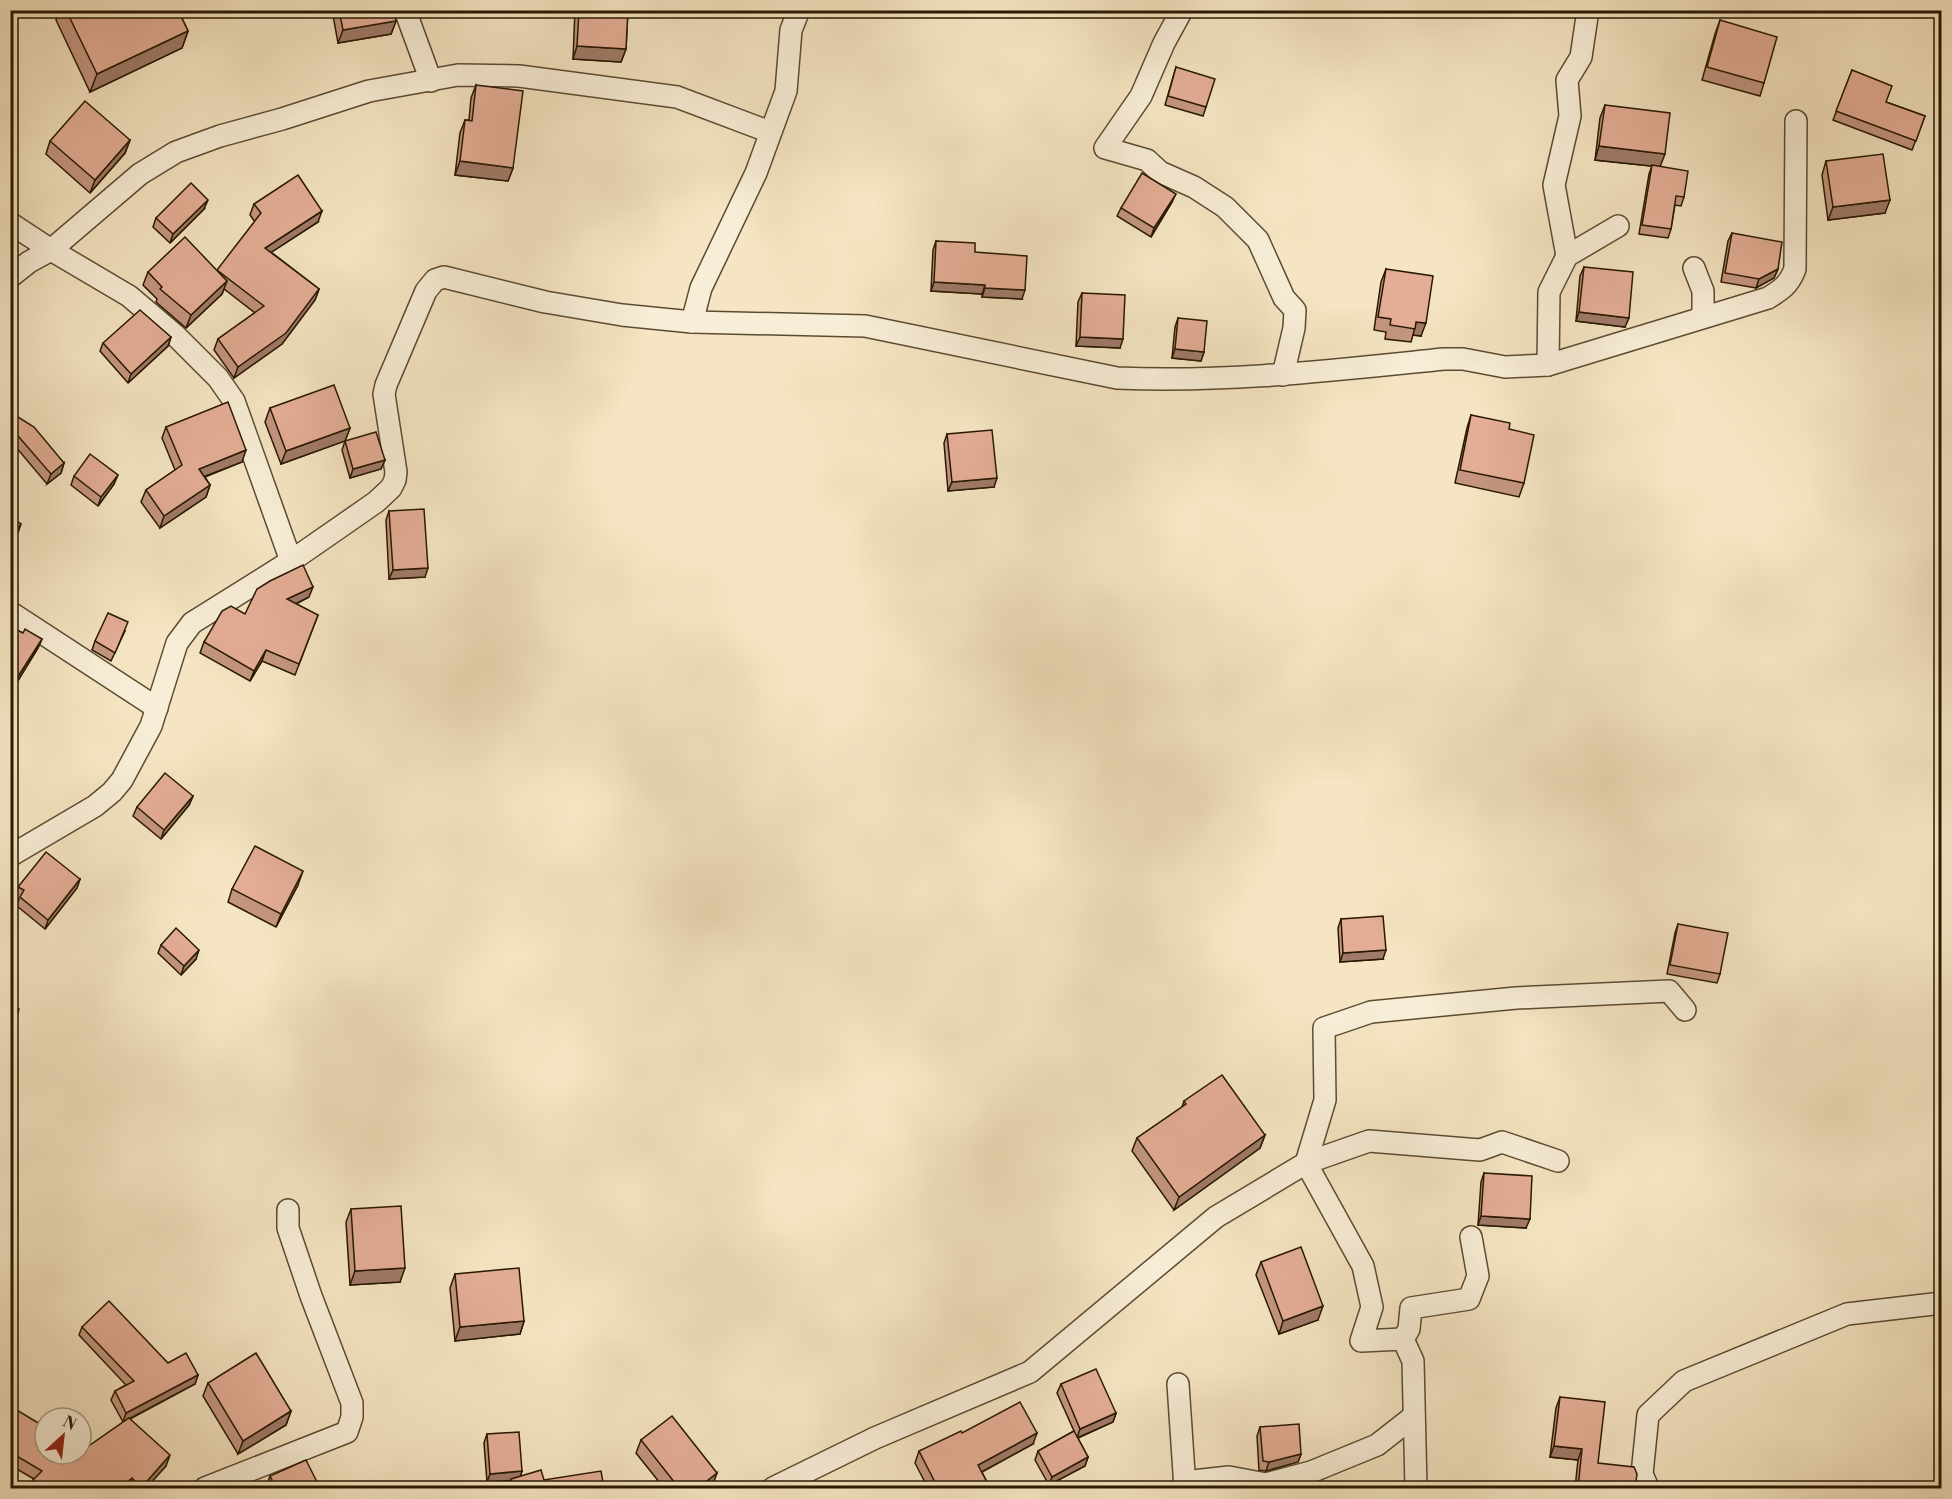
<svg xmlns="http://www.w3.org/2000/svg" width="1952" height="1499" font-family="'Libre Bodoni',serif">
<rect width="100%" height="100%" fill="#f5e5c2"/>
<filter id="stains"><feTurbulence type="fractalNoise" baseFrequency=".00333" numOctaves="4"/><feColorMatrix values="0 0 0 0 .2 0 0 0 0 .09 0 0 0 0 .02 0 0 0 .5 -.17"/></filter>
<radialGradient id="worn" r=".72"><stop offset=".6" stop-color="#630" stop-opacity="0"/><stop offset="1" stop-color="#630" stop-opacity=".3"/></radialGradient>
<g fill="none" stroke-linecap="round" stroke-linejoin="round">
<!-- street casing -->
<g stroke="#5b4b32" stroke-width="24">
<g id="street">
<path d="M405,10L431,81"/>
<path d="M1182,10L1164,43L1141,96L1105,148L1147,160L1160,172L1194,187L1225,207L1258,240L1284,298L1295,310L1294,328L1283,375"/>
<path d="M10,223L51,250L129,296L175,335L218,378L234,401L291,561"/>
<path d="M1567,256L1554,185L1570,116L1567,80L1581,57L1588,10"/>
<path d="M1694,268L1703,291V317"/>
<path d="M10,277L29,262L51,250L140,174L176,152L220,136L282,119L369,91L458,75L519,76L677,97L770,132"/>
<path d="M692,322L701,288L756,173L786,91L791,30L799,10"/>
<path d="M1548,365L1549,292L1567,256L1618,226"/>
<path d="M10,612L157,708"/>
<path d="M10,856L95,806L112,792L122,780L151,726L177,643L192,623L291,561L376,502L391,488L395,480L396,472L384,394L386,385L426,291L435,280L444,277L545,302L622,315L692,322L865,326L1117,378C1226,383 1335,370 1444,359H1463L1505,367L1548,365L1768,298C1781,290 1789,285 1795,269L1796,121"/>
<path d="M1403,1339L1409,1329L1411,1308L1469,1299L1478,1276L1471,1237"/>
<path d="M1178,1384L1185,1488"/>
<path d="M1184,1482L1229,1477L1266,1484L1311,1472L1377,1445L1414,1416"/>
<path d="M205,1488L347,1432L352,1417V1403L311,1296L288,1228V1210"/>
<path d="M773,1488L875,1438L1030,1372L1216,1217L1306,1163L1325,1100L1324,1028L1371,1012L1516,998L1669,991L1685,1010"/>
<path d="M1416,1488L1413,1361L1403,1339L1361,1341L1372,1307L1363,1266L1306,1163L1369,1141L1480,1150L1502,1142L1558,1161"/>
<path d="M1648,1488L1642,1474L1648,1415L1684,1381L1847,1314L1942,1303"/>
</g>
</g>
<!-- street -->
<use href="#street" stroke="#f8eed7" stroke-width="21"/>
</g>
<!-- wall -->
<g fill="#c49681" stroke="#281802" stroke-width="1.5">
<path d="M59,10H178L188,31L182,48L90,92L56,20Z"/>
<path d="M332,10H395L396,21L391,34L338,43Z"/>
<path d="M575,10H628L626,49L621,62L573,59Z"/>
<path d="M1720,20L1764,83L1760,96L1702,80L1715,34Z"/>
<path d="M1176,67L1206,107L1203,116L1165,105Z"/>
<path d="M1852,70L1886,102L1925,116L1912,150L1833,120Z"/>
<path d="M476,85L513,168L508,181L455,175L460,133L465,120H469L471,98Z"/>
<path d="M1605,105L1661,167L1684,197L1681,206L1675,205L1671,229L1668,238L1639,234L1649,174L1652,166L1595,160L1600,118Z"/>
<path d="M130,140L125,153L90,193L46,154L50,141Z"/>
<path d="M1826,161L1885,213L1828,220L1822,175Z"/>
<path d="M1172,202L1151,237L1117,216L1121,208Z"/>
<path d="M254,204L318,222L271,252L319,289L315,300L282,344L234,378L214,350L218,339L255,313L224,289L222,294L186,328L156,302L157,299L143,285L148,272L217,271L255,222L250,215Z"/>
<path d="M204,209L170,243L153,227L156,218Z"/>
<path d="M1732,233L1778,269L1774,278L1756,288L1721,282L1728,241Z"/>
<path d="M936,241L975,252L1022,299L982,297V294L931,291L933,250Z"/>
<path d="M1584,267L1625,327L1576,321L1580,276Z"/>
<path d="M1386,269L1421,336L1413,335L1411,342L1385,339L1386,332L1374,330L1381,282Z"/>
<path d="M1082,293L1120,348L1076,346L1078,302Z"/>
<path d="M1178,318L1204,352L1201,361L1172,358L1175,327Z"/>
<path d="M171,337L168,346L128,383L100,351L103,343Z"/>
<path d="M270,408L350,428L345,441L281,464L265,422Z"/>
<path d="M10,412L64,463L61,473L47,484L15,446Z"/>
<path d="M1471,415L1509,429L1524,483L1519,497L1455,483L1467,428Z"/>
<path d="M166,427L242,462L205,477L210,485L206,497L160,528L141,502L146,490L175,470L162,438Z"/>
<path d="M947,434L994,487L948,491L944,443Z"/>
<path d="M345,441L385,460L381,469L350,478L342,450Z"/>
<path d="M74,476L114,484L98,506L71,485Z"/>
<path d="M389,511L425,577L389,579L386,520Z"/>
<path d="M309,597L296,604L318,615L295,675L262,661L250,681L200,653L204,642L245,614Z"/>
<path d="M10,627L23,633L42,639L38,648L14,687L10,685Z"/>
<path d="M125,631L111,661L92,650L95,641Z"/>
<path d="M193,796L189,805L161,839L133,816L137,807Z"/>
<path d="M80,879L77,888L45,929L17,906L19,899L15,895L18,887Z"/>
<path d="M298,885L276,927L228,902L232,889Z"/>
<path d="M1341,919L1383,959L1340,962L1338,928Z"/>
<path d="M1678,924L1720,974L1717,983L1667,974L1675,933Z"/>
<path d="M161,945L196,959L181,975L158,953Z"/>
<path d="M1184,1101L1265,1135L1260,1148L1174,1210L1132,1151L1137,1138L1182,1107Z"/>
<path d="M1484,1173L1526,1228L1478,1225L1481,1182Z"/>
<path d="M351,1209L400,1282L350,1285L346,1222Z"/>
<path d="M1261,1262L1318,1320L1279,1334L1256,1275Z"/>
<path d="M455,1274L524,1321L520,1334L455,1341L450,1288Z"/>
<path d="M82,1327L168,1363L198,1375L195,1384L130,1419L166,1466L146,1488H25L34,1479L10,1465V1417L83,1450L123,1422L111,1400L115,1391L126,1385L79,1335Z"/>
<path d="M208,1383L291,1411L286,1425L238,1454L203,1396Z"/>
<path d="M1061,1384L1116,1413L1113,1422L1078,1438L1088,1457L1085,1466L1049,1485L1035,1460L1038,1451L1074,1431L1057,1393Z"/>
<path d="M1560,1397L1598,1463L1635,1488H1575L1578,1460L1550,1457L1556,1408Z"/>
<path d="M1260,1427L1301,1454L1298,1462L1266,1471L1259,1470L1257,1436Z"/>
<path d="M962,1433L1033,1444L982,1472L989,1486L988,1488H928L915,1463L919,1451Z"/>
<path d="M487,1434L522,1471L520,1477L604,1488H508L511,1481L487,1482L484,1443Z"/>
<path d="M641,1440L712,1487L710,1488H664L636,1453Z"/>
<path d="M270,1476L320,1488H269L267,1485Z"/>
</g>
<!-- shaded-wall -->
<g fill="#a07a69" stroke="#281802" stroke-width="1.5">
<path d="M396,21L391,34L338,43L343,30Z"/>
<path d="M188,31L182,48L90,92L97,74Z"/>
<path d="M577,46L626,49L621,62L573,59Z"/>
<path d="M130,140L125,153L90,193L95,180Z"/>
<path d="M1599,146L1665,154L1660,167L1595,160Z"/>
<path d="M460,161L513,168L508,181L455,175Z"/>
<path d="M1176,194L1172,202L1151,237L1154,228Z"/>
<path d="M208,200L204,209L170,243L173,234Z"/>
<path d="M1890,200L1885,213L1828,220L1833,207Z"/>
<path d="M322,211L318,222L261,259L265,248Z"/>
<path d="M1778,269L1774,278L1756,288L1759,279Z"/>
<path d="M227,281L222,294L186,328L191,315Z"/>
<path d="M934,282L985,285L982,294L931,291Z"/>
<path d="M985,288L1025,290L1022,299L982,297Z"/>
<path d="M319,289L315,300L282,344L234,378L238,367Z"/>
<path d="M1579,312L1629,318L1625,327L1576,321Z"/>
<path d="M1416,322L1426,323L1421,336L1413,335Z"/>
<path d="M171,337L168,346L128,383L131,374Z"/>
<path d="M1080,337L1123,339L1120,348L1076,346Z"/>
<path d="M1175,349L1204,352L1201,361L1172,358Z"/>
<path d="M350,428L345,441L281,464L286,451Z"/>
<path d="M18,436L15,446L10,452V446Z"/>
<path d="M246,450L242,462L195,480L199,469Z"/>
<path d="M385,460L381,469L350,478L353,469Z"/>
<path d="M64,463L61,473L47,484L51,474Z"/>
<path d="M118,475L114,484L98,506L101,497Z"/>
<path d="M997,478L994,487L948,491L952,482Z"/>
<path d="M210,485L206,497L160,528L164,516Z"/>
<path d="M21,524L18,533L10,543V538Z"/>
<path d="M428,568L425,577L389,579L393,570Z"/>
<path d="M313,587L309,597L283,610L287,599Z"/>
<path d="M42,639L38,648L14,687L17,678Z"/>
<path d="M266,650L262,661L250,681L254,671Z"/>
<path d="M193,796L189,805L161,839L164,830Z"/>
<path d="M303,871L298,885L276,927L281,914Z"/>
<path d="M80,879L77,888L45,929L48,920Z"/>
<path d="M199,950L196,959L181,975L184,966Z"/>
<path d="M1386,950L1383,959L1340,962L1343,953Z"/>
<path d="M1265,1135L1260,1148L1174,1210L1179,1197Z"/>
<path d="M1481,1216L1530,1219L1526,1228L1478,1225Z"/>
<path d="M405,1268L400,1282L350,1285L355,1271Z"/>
<path d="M1323,1306L1318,1320L1279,1334L1283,1321Z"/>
<path d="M524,1321L520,1334L455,1341L460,1327Z"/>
<path d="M198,1375L195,1384L123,1422L126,1413Z"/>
<path d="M291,1411L286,1425L238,1454L243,1441Z"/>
<path d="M1116,1413L1113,1422L1077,1438L1080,1429Z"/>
<path d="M1037,1433L1033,1444L974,1476L978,1465Z"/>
<path d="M1554,1446L1582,1449L1578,1460L1550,1457Z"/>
<path d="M1301,1454L1298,1462L1266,1471L1269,1462Z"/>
<path d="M170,1455L166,1466L146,1488H141Z"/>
<path d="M1088,1457L1085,1466L1049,1485L1052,1477Z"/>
<path d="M522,1471L519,1480L487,1482L490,1474Z"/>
<path d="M717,1473L712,1487L710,1488H698Z"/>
<path d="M132,1478L128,1488H120Z"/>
</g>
<!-- building -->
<g fill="#e4ae96" stroke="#281802" stroke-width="1.5">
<path d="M66,10H178L188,31L97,74Z"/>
<path d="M339,10H395L396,21L343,30Z"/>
<path d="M579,10H628L626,49L577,46Z"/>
<path d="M1720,20L1777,37L1764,83L1707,67Z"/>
<path d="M1176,67L1215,79L1206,107L1168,96Z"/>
<path d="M1852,70L1892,86L1886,102L1925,116L1916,141L1836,111Z"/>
<path d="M476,85L523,91L513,168L460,161L465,120L472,121Z"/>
<path d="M85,101L130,140L95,180L50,141Z"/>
<path d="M1605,105L1670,113L1665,154L1599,146Z"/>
<path d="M1883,154L1890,200L1833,207L1826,161Z"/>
<path d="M1652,165L1688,171L1684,197L1676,196L1671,229L1642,225Z"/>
<path d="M1142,173L1176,194L1154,228L1121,208Z"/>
<path d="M298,175L322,211L265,248L319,289L286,333L238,367L218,339L264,306L217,270L261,213L254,204Z"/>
<path d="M191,183L208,200L173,234L156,218Z"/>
<path d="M1732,233L1782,242L1778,269L1759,279L1725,273Z"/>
<path d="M185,237L227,281L191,315L160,289L162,287L148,272Z"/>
<path d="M936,241L975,243V252L1027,256L1025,290L985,288V285L934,282Z"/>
<path d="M1584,267L1633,272L1629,318L1579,312Z"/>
<path d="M1386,269L1433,276L1426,323L1416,322L1415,329L1390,325L1391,319L1378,317Z"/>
<path d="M1082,293L1125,295L1123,339L1080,337Z"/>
<path d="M140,310L171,337L131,374L103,343Z"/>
<path d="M1178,318L1207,321L1204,352L1175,349Z"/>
<path d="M334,385L350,428L286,451L270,408Z"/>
<path d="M228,402L246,450L199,469L210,485L164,516L146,490L182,465L166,427Z"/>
<path d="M10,412L34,427L64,463L51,474L18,436L10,446Z"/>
<path d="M1471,415L1510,423L1509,429L1534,435L1524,483L1460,470Z"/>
<path d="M992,430L997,478L952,482L947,434Z"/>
<path d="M376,432L385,460L353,469L345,441Z"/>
<path d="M90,454L118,475L101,497L74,476Z"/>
<path d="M424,509L428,568L393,570L389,511Z"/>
<path d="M10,516L21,524L10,538Z"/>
<path d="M303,565L313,587L287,599L318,615L299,664L266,650L254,671L204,642L222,611L231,606L245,614L257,589L270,581Z"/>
<path d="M108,613L128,622L115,653L95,641Z"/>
<path d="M10,627L23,633L25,629L42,639L17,678L10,674Z"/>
<path d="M165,773L193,796L164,830L137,807Z"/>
<path d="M255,846L303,871L281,914L232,889Z"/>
<path d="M46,852L80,879L48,920L20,897L24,890L18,887Z"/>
<path d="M1383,916L1386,950L1343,953L1341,919Z"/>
<path d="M1678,924L1728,933L1720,974L1670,965Z"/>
<path d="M176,928L199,950L184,966L161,945Z"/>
<path d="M10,1007L19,1009L10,1041Z"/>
<path d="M1222,1075L1265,1135L1179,1197L1137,1138L1186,1104L1184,1101Z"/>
<path d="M1484,1173L1532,1176L1530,1219L1481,1216Z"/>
<path d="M401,1206L405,1268L355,1271L351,1209Z"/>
<path d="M1301,1247L1323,1306L1283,1321L1261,1262Z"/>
<path d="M519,1268L524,1321L460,1327L455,1274Z"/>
<path d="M109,1301L168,1363L186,1353L198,1375L126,1413L115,1391L134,1381L82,1327Z"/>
<path d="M256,1353L291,1411L243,1441L208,1383Z"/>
<path d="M1096,1369L1116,1413L1080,1429L1061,1384Z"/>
<path d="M1560,1397L1605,1402L1598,1463L1634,1467L1637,1474L1635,1488H1578L1582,1449L1554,1446Z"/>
<path d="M1020,1402L1037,1433L978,1465L989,1486L984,1488H938L919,1451L961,1431L962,1433Z"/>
<path d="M15,1409L45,1427V1454H81V1449L83,1450L129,1418L170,1455L141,1488L132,1478L120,1488H25L42,1471L10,1452V1417Z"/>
<path d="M672,1416L717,1473L698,1488H679L641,1440Z"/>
<path d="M1299,1424L1301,1454L1269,1462L1263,1461L1260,1427Z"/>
<path d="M1074,1431L1088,1457L1052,1477L1038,1451Z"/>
<path d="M519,1432L522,1471L490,1474L487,1434Z"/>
<path d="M306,1460L320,1488H276L270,1476Z"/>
<path d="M541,1470L544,1480L601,1471L604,1488H514L511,1479Z"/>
</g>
<!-- margin -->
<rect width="1952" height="1499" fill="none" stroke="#f5e5c2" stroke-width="36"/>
<rect x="12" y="12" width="1928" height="1475" fill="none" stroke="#281802" stroke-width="3"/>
<rect x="18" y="18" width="1916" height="1463" fill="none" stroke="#281802" stroke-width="1.5"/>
<!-- north arrow -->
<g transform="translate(63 1436) rotate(27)"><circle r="28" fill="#f8eed7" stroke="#a59882" stroke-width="1.5"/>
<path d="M0-4.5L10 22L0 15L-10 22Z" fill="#8f2418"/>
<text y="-9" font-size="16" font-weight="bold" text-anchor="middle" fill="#281802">N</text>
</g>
<rect width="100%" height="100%" filter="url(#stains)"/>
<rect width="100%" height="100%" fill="url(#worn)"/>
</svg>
